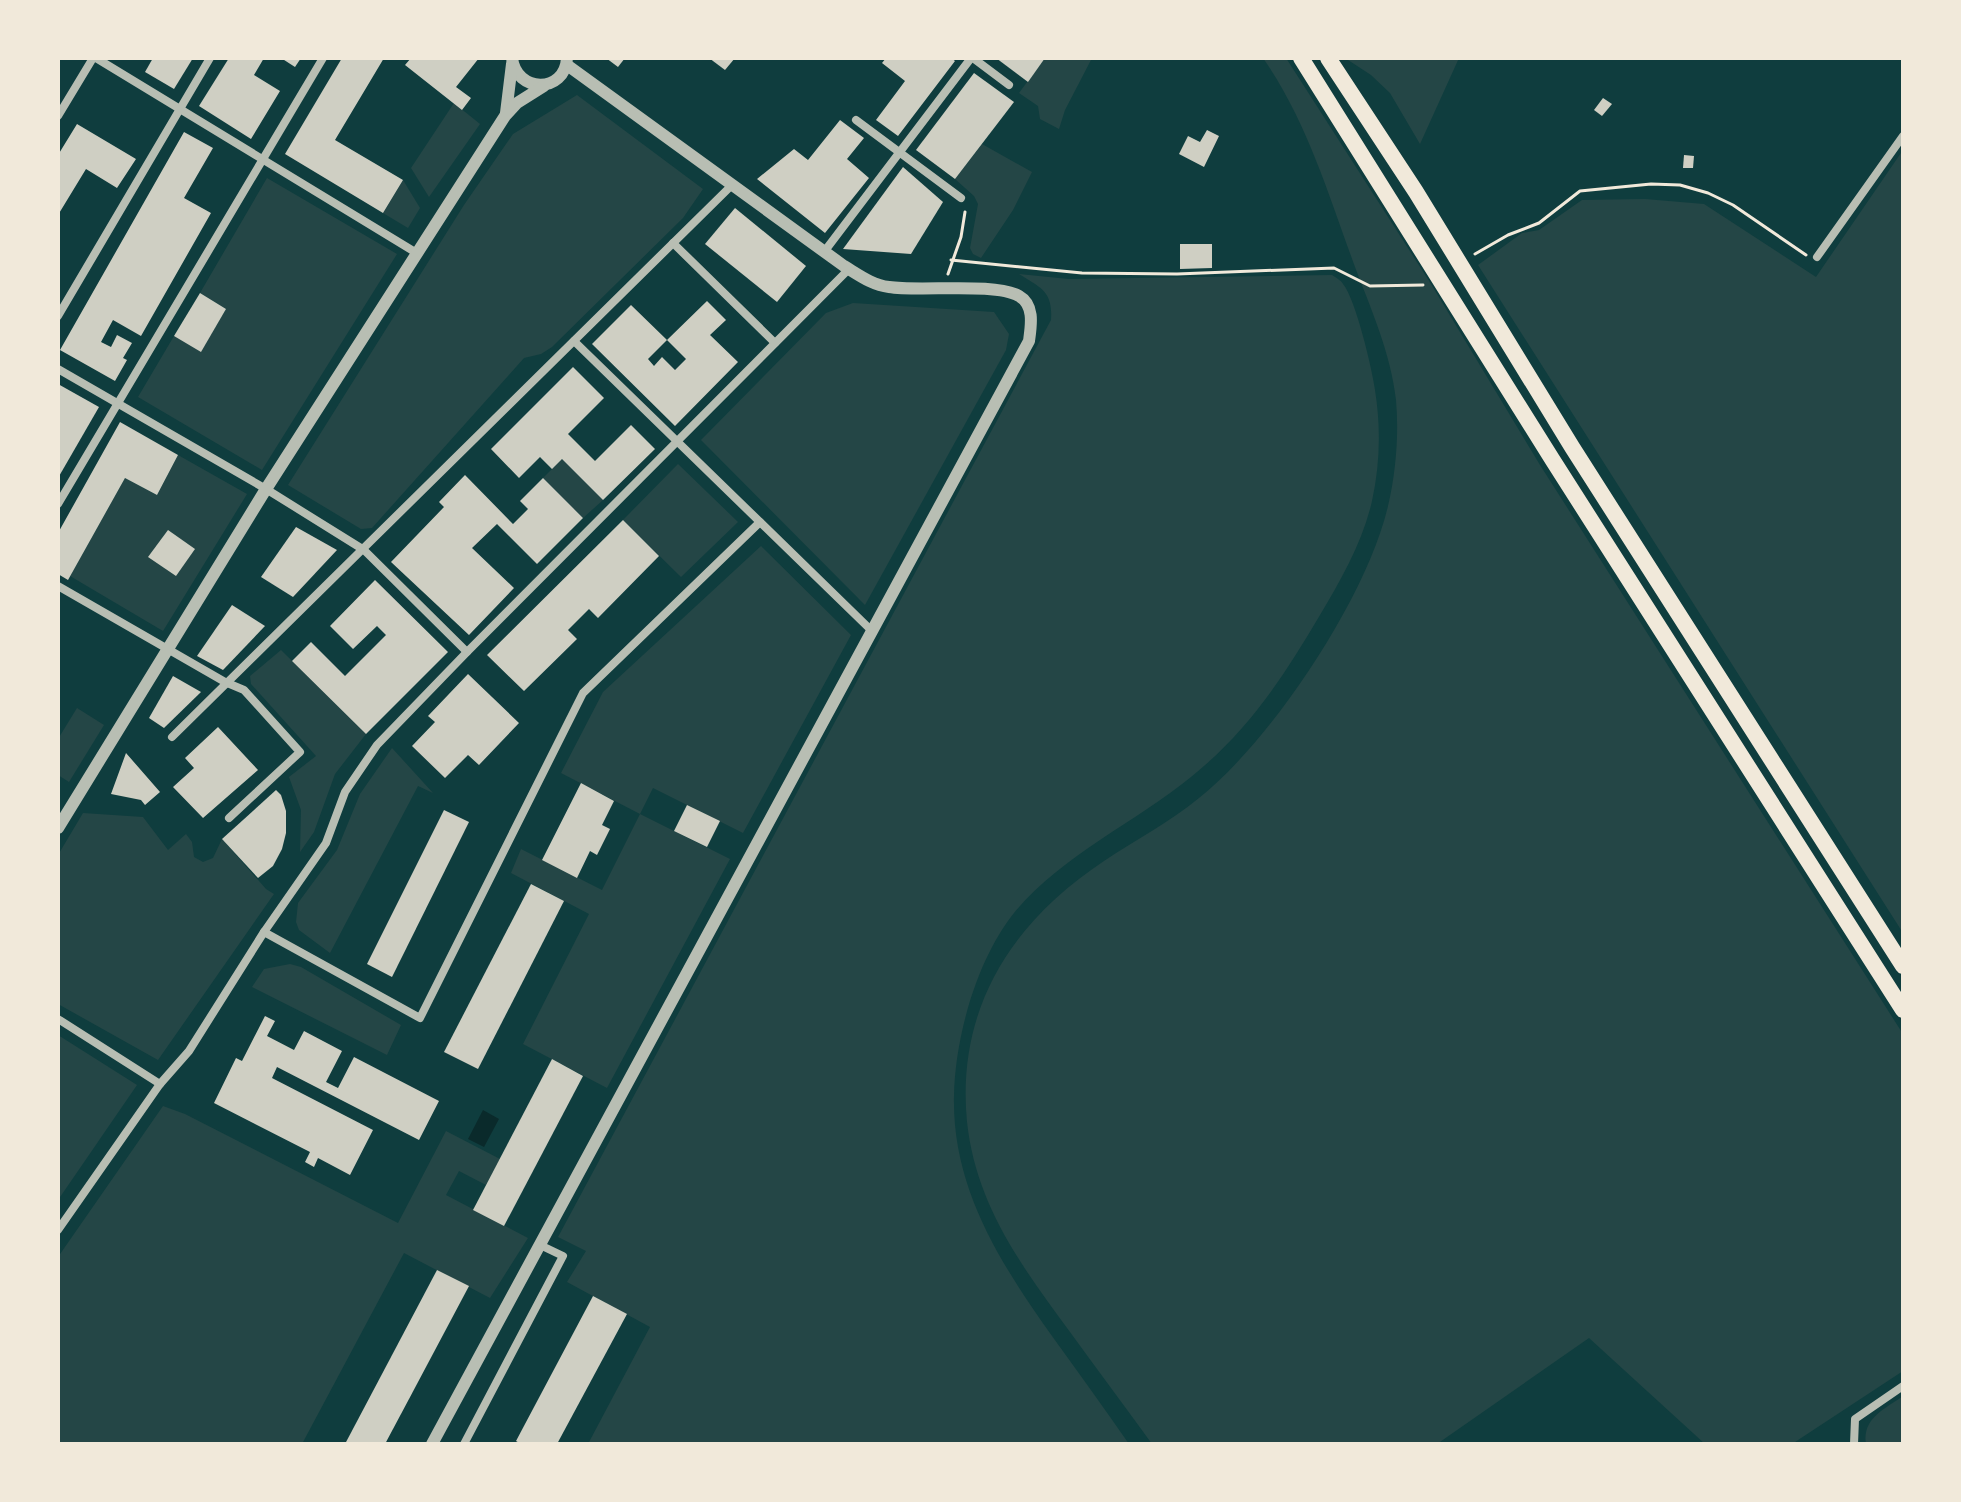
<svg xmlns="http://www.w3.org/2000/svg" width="1961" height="1502" font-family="Inter,sans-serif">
<rect width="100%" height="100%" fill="#0f3d3e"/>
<!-- green -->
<g fill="#244646">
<path d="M1045,58H1092L1065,110L1059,129L1040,119L1038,106L1019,93Z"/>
<path d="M1263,58H1286L1431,284L1540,465L1903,1034V1371L1792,1444H1705L1589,1338L1437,1444H1152C1125,1407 1097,1369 1070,1332C1022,1267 976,1205 967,1122C956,1008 1012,922 1104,861C1135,840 1170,822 1199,798C1272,740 1367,597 1388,506C1396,472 1399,434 1396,400C1391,354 1371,309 1355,267C1329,196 1307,121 1263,58Z"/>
<path d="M1345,58H1459L1420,144L1390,93L1371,75Z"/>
<path d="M577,95L703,189L683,218L552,347L541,354L524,358L372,528L361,529L288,485L464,205L513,134Z"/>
<path d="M454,103L480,124L429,197L411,168Z"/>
<path d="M982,144L1032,172L1013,210L981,258L973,254L970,248L978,204L974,196L955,179Z"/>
<path d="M1903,150V933L1478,265L1522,233L1539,230L1582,200L1645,199L1704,204L1816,277Z"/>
<path d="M267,178L397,254L262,470L138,397L174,336L201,351L226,309L200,293Z"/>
<path d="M403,180L420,208L408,228L383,213Z"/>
<path d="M1019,274L1069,279L1332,275C1336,278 1341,280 1343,284C1356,300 1372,369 1375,390C1381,427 1380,465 1372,501C1363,541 1341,580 1320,615C1283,678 1248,731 1191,777C1133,824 1062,855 1014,913C977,959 955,1037 954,1096C952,1189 1001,1264 1052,1336C1078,1372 1104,1408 1129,1444H588L650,1327L567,1282L586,1251L558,1237L1051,320C1053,291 1041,288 1019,274Z"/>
<path d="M853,303L994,312L1009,334L1006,350L865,605L701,440L826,313Z"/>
<path d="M178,455L247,494L163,631L70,576L125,478L157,495Z"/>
<path d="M562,459L603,500L583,518L543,478Z"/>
<path d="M678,464L738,522L681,577L623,520Z"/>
<path d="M761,546L851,635L743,833L653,788L640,814L730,859L607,1088L523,1044L589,914L511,873L521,849L602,890L640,814L561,773L603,692Z"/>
<path d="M281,650L366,734L335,774L314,832L300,852L301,810L289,777L316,756L251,684L250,676Z"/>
<path d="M77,708L104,725L69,782L58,775V739Z"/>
<path d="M392,748L433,793L418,786L330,953L299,930L296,922L298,903L337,850L360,794Z"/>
<path d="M83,813L143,817L168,850L186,834L192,842L194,857L203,862L213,858L222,839L266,889L274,894L158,1060L58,1004V855Z"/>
<path d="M290,964L301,967L401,1025L387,1055L252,987L264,969Z"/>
<path d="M58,1035L137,1085L58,1200Z"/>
<path d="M163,1106L185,1114L398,1223L446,1131L500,1159L486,1185L459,1171L446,1195L528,1238L490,1298L404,1253L302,1444H58V1257Z"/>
<path d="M1903,1396V1444H1866C1862,1418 1885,1409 1903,1396Z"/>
</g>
<!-- water -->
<path fill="#0a2a2b" d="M483,1110L499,1119L484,1147L468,1139Z"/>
<!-- building -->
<g fill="#cfcfc3">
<path d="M153,58H193L174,89L145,72Z"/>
<path d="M229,58H264L254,75L280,91L251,139L199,106Z"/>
<path d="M281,58H301L295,67Z"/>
<path d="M342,58H384L335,140L403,180L383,213L285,154Z"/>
<path d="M411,58H479L456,87L471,98L462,110L405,65Z"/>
<path d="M606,58H625L618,67Z"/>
<path d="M709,58H735L725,70Z"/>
<path d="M886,58H951L955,61L898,136L876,120L905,81L882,63Z"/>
<path d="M996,58H1045L1028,82Z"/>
<path d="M974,73L1014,102L955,179L916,150Z"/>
<path d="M1603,98L1612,104L1602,116L1594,110Z"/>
<path d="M840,120L864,138L847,159L869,178L825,233L757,179L794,149L808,160Z"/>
<path d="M77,124L136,159L117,188L86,169L58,215V155Z"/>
<path d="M1207,130L1219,136L1204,167L1179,154L1188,136L1200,142Z"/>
<path d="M184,132L213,148L184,198L211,213L141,336L113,320L101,342L111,347L117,335L132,343L123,358L127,360L115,381L60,350Z"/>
<path d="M1684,155L1694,156L1693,168H1683Z"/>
<path d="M903,167L943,202L911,254L843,249Z"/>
<path d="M735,208L806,266L777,302L705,244Z"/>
<path d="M1180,244H1212V268L1180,269Z"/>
<path d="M200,293L226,309L201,352L174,336Z"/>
<path d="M707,301L726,320L710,335L738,362L675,426L592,344L631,305L667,340L648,359L654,366L662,357L675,370L686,359L667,340Z"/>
<path d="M573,367L604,398L568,434L595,461L631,425L655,449L603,500L562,459L552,469L540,457L519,478L491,449Z"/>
<path d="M58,384L99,407L58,478Z"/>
<path d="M120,422L178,455L157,495L125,478L68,580L58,574V533Z"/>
<path d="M465,475L513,524L528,509L520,501L543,478L583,518L537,564L497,524L472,548L514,588L469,635L391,562L444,507L439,502Z"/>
<path d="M623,520L659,556L598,618L589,609L568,630L577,639L524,691L487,655Z"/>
<path d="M296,527L337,550L293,597L261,577Z"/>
<path d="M168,530L195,549L176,576L148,557Z"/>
<path d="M375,580L448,652L366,734L292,661L311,642L345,676L386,635L377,626L353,649L330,626Z"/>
<path d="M232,605L265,626L223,670L197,656Z"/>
<path d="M468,674L519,723L479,765L468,755L445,778L412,746L435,722L428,716Z"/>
<path d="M173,676L201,692L164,728L149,718Z"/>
<path d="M218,727L258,770L203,818L173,787L194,768L185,758Z"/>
<path d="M126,753L160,792L145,805L141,800L111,794Z"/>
<path d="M581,783L614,801L602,825L610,829L597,855L590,851L577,878L542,860Z"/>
<path d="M276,790L281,795L286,811V833L282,849L273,866L258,878L222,839Z"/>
<path d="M687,805L720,821L707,847L674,831Z"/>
<path d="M444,810L469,822L392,977L367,964Z"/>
<path d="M531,884L564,901L478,1069L444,1052Z"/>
<path d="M265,1016L275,1021L267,1036L294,1050L304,1031L342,1051L326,1082L338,1088L354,1057L439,1101L419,1140L277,1067L272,1078L373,1130L350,1175L318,1158L314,1167L305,1162L310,1152L214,1103L236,1058L242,1061Z"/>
<path d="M552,1059L583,1076L504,1226L473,1210Z"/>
<path d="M437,1270L469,1286L409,1399L385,1444H345Z"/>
<path d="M593,1296L627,1314L557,1444H521L516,1441Z"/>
</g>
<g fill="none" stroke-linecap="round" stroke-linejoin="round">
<!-- path -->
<g stroke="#f1e9da" stroke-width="3">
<path d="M1475,254L1508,235L1539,223L1580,191L1651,184L1680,185L1708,193L1733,205L1806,255"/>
<path d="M951,260L1082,273L1177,274L1334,268L1370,286L1423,285"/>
<path d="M948,274L961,237L965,212"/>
</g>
<!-- minor -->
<g stroke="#b8beb3" stroke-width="8">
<path d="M96,58L415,252"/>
<path d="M973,58L1009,85"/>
<path d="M58,116L93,58"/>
<path d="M856,120L961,198"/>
<path d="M673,243L775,343"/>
<path d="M824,252L971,58"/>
<path d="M1817,257L1903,136"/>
<path d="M58,316L210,58"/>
<path d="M574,341L872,631"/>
<path d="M58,369L266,489L364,550L467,652"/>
<path d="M58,504L323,58"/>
<path d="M58,586L225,682L244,690L300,752L229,818"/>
<path d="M172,737L732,185"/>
<path d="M264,932L420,1018L583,693L760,522"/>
<path d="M58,1019L160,1084"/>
<path d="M58,1230L160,1084L189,1051L264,932L326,843L345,792L377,745L467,652L849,269"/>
<path d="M464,1444L563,1256L540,1245"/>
<path d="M1854,1444L1855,1419L1903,1386"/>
</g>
<!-- tertiary -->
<g stroke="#b8beb3" stroke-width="12">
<path d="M512,58C516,93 565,94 567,58"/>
<path d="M506,113L512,64"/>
<path d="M58,828L266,489L505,116L517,103L544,86"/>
<path d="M432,1444L1029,341C1031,326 1035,305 1019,296C995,282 920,292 889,287C872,285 859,275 844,266L567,65"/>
</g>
<!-- primary -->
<g stroke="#f1e9da" stroke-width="16">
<path d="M1301,58L1552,459L1903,1010"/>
<path d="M1328,58L1416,192L1572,447L1903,966"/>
</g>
</g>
<!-- border -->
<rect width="1961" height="1502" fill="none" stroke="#f1e9da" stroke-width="120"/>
</svg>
